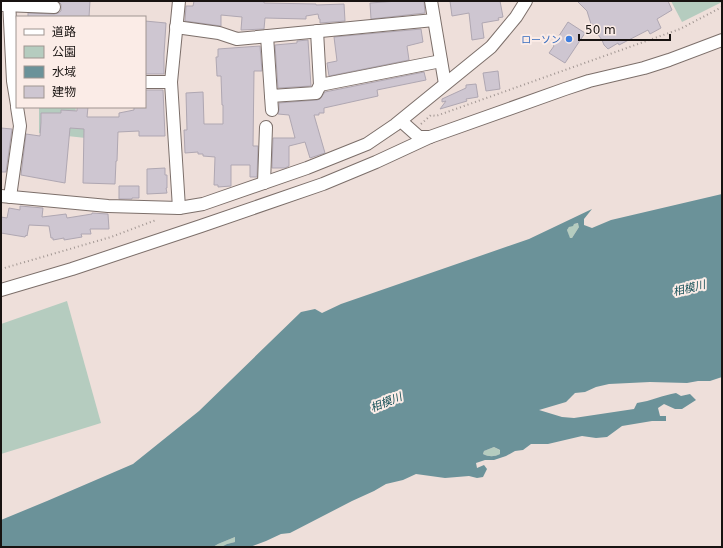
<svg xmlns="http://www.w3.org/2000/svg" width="723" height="548" font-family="'DejaVu Sans','Noto Sans JP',sans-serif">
<rect width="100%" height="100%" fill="#eedfda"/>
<!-- green -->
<g fill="#b5ccbf">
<path d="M671,1H722V2L682,22Z"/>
<path d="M39,107H76L75,116L88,118L86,138L39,133Z"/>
<path d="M579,223V227L572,238L570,239L567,230C570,225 573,224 579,223Z"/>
<path d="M67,301L101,423L1,454V324Z"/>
<path d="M494,447L501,451L500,454C494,457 489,457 483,454L484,451Z"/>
<path d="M235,537V542L227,544L221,547H213L218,544Z"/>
</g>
<!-- water -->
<path fill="#6b9299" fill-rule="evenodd" d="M722,194V377L710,381H698L687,383L650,382L609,384L596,387L585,392L575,393L566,402L539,410L562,417L574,418L634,409L637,403C651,401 663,395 676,393L681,396L690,394L696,400L682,409H675L664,404L658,408L660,416H666V421H652L622,426L607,437L596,438L582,436L548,444H531L523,450L515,451L506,456L494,460H485L476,463L477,468L484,465L487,469L483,477L477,478L469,476L445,478L416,474L403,480L386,484L374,491L352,501L290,533L281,534L266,541L250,547H221L227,544L235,542V537L218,544L213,547H1V520L47,501L133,464L199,411L301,312L315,309L322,313L341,304L529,239L592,209L584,219V225L592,228L611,220ZM578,223L579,227L572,238H570L567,230L569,227L573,226L574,224ZM494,447L500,450V454C494,457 489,457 483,454L484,451Z"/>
<!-- building -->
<g fill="#cec6d1" stroke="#afa7b2">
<path d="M58,1H90L89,17H28V13L54,14L58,13L61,11V4Z"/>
<path d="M194,1H264V3L316,4V5L344,4L345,21L320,23V19H319L318,14L306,16V19L265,18L264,29L241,30L242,17L221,15V26L185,21L186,6H193Z"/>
<path d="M398,1H424L425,13L371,19L370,3Z"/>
<path d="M450,1H500L503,17L498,18L499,20L482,23L484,38L472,40L469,13L452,16Z"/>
<path d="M577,1H668L672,10L657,19L661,28L650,34L648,30L619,45L618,43L608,49L604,45L602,40L599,36L592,23L591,24L587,11Z"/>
<path d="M145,21L166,23L164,54V74H145Z"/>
<path d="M568,22L585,33L565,63L549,53L554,46L553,45Z"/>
<path d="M421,29L423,42L407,46L409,60L329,76L327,63L337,61L334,37Z"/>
<path d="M308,40L311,86L278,88L275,45L297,43V41Z"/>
<path d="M260,46L262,71H254L253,146H258L257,177H250V165H231V186L218,187V185H214L215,157L203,156V154H198V152L185,153L184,130H187L186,93L203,92L204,124H223V105H222L221,76H217L216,57H218V49Z"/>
<path d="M498,71L500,89L486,91L483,73Z"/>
<path d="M424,72L426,80L377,90L378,96L324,108V113H319V115H314L325,153L310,158L305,142L289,146V166L285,168H272L273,138H295L289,115L278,114L279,110V103L317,100L320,99L325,92Z"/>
<path d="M476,84L478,97L466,99L467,101L440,109L446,101L442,102V99L466,88V85Z"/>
<path d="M145,90H163L165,136H139V131L118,132L117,161H116L115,184L83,183L84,129L70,128L65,183L21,175L26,134L40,136L41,122V113H61V110L77,111V107H88L87,117H119V113L134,110V107H145Z"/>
<path d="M1,128L12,129L6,172H1Z"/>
<path d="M165,168V175H167V188H166L167,193L147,194V169Z"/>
<path d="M119,186H139V198H132V199H119Z"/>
<path d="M20,206L43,208L42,217L66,214L67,218L92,214V213L108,214L109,229H90L91,234H81L82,237L64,240V238L53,240V238H51L49,226L29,225L27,236L26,235L25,237L1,233V217L7,218L9,208L20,210Z"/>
</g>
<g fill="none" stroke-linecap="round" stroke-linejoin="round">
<!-- minor casing -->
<g stroke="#7c6f6a" stroke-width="14">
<g id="minor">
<path d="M9,1L13,81L17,105"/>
<path d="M431,1L445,84"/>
<path d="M3,5L54,7"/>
<path d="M176,27L219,33L237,39L434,20"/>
<path d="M267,36L271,96L316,93L320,85L317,31"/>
<path d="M145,82H171"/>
<path d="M320,85L441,61"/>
<path d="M271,96L272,110"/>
<path d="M401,121L419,137H430"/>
<path d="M264,183L266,127"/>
<path d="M1,196L108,206L179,208L203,204L307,168L367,144L395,125L491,47L516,17L526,1"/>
<path d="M10,197L20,126L17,107"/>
<path d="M179,208L171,82L179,1"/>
<path d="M1,290L72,269L201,226L323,184L376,162L430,137L565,89L589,81L644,68L669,60L722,40"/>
</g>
</g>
<!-- path -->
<g stroke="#a19692" stroke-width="2" stroke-dasharray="1 3" stroke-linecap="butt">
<path d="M421,124L431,115L436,116L680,29L722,7"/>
<path d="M1,269L111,237L156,220"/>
</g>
<!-- minor -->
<use href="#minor" stroke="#fff" stroke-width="12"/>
</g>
<!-- markers -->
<circle fill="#3f7fe0" stroke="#fbece7" stroke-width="1.5" cx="569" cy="39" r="4"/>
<g text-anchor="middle" stroke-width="4" stroke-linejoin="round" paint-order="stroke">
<!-- shop labels -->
<g font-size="10" fill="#366cbe" stroke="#fbece7" text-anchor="end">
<text x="561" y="43">ローソン</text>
</g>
<!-- water labels -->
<g font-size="11" font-style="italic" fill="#134e56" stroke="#fbece7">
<text transform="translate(689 288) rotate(-14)" y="4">相模川</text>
<text transform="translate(386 402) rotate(-22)" y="4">相模川</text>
</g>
</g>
<!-- border -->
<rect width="723" height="548" fill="none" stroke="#181311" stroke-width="4"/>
<!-- legend -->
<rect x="16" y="16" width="130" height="92" fill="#fbece7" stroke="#a09591"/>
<rect x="24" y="29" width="20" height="6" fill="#ffffff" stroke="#a09591"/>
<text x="52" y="36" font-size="12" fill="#181311">道路</text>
<rect x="24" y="46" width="20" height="12" fill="#b5ccbf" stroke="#a09591"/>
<text x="52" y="56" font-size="12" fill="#181311">公園</text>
<rect x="24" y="66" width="20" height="12" fill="#6b9299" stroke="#a09591"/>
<text x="52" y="76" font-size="12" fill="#181311">水域</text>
<rect x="24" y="86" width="20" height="12" fill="#cec6d1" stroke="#a09591"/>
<text x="52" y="96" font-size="12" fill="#181311">建物</text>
<!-- scale -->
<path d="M579 34v6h91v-6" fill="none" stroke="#181311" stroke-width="2"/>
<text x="585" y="34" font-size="12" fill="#181311" stroke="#fbece7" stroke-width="3" paint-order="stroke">50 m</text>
</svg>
